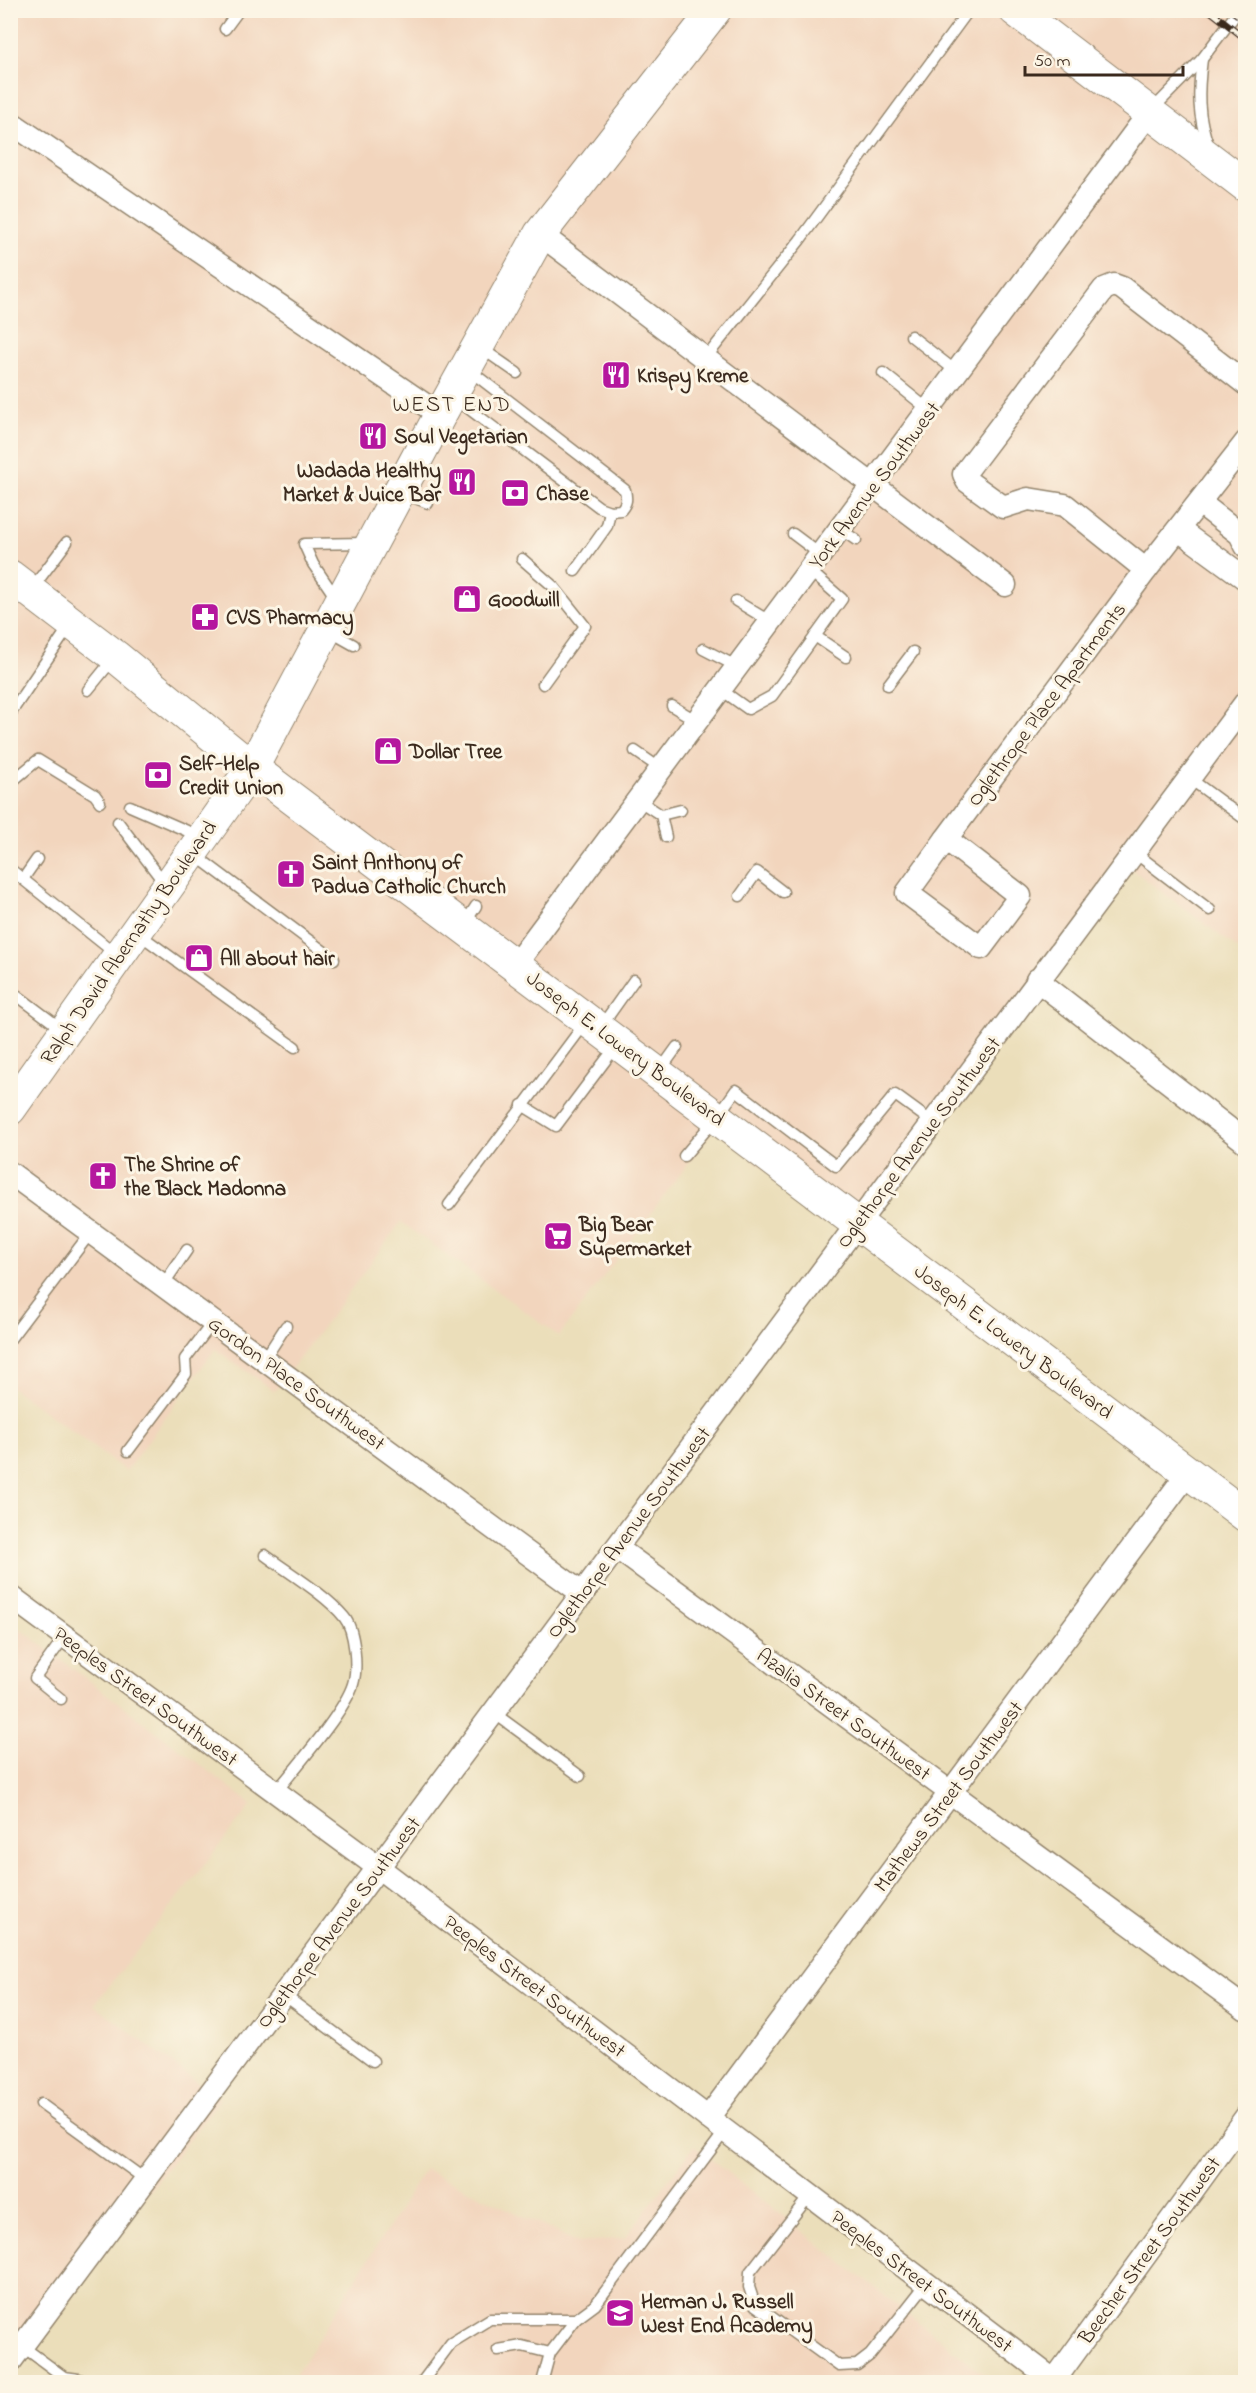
<svg xmlns="http://www.w3.org/2000/svg" width="1256" height="2393" font-family="'Indie Flower',sans-serif">
<rect width="100%" height="100%" fill="#fcf5e5"/>
<filter id="ink" filterUnits="userSpaceOnUse"><feTurbulence type="fractalNoise" baseFrequency=".0167" numOctaves="2"/><feDisplacementMap in="SourceGraphic" scale="12" xChannelSelector="R" yChannelSelector="G"/><feConvolveMatrix kernelMatrix="1 2 1 2 8 2 1 2 1" color-interpolation-filters="sRGB"/></filter>
<filter id="wash" filterUnits="userSpaceOnUse"><feTurbulence type="fractalNoise" baseFrequency=".008" numOctaves="4" result="noise"/><feDisplacementMap in="SourceGraphic" scale="24" xChannelSelector="R" yChannelSelector="G"/><feGaussianBlur stdDeviation="1.35" result="paint"/><feColorMatrix in="noise" values="0 0 0 0 0 0 0 0 0 0 0 0 0 0 0 0 0 1.4 0 .05"/><feComposite in="paint" operator="in"/></filter>
<g filter="url(#wash)">
<rect width="100%" height="100%" fill="#ebdeba"/>
<!-- built -->
<g fill="#f2d5bd">
<path d="M11,11H1245V954L1130,868L852,1236L714,1129L559,1336L401,1222L275,1391L215,1349L126,1471L11,1387Z"/>
<path d="M10,1621L252,1804L94,2005L220,2099L10,2373Z"/>
<path d="M694,2146L994,2382H291L425,2169L579,2243L625,2238Z"/>
</g>
</g>
<g filter="url(#ink)">
<g fill="none" stroke-linecap="round" stroke-linejoin="round">
<!-- lane casing -->
<g stroke="#93846c" stroke-width="13">
<g id="lane">
<path d="M225,29L239,10"/>
<path d="M1202,59C1198,91 1197,116 1209,147"/>
<path d="M1152,110L1202,59L1239,10"/>
<path d="M911,336L957,372"/>
<path d="M481,348L517,373"/>
<path d="M705,359L800,240L969,10"/>
<path d="M883,373L929,410"/>
<path d="M452,396L599,507L610,511L621,510C627,503 627,499 625,490L469,370"/>
<path d="M403,493L428,503"/>
<path d="M840,529L856,540"/>
<path d="M793,534L821,555"/>
<path d="M522,559L554,587L585,626L543,684"/>
<path d="M575,571L607,526L610,511"/>
<path d="M31,590L67,542"/>
<path d="M336,598L313,564L304,544L366,543"/>
<path d="M736,601L771,622"/>
<path d="M329,631L354,645"/>
<path d="M815,636L846,657"/>
<path d="M703,649L738,667"/>
<path d="M888,685L913,652"/>
<path d="M720,689L748,709L772,696L842,599L810,571"/>
<path d="M88,690L114,658"/>
<path d="M672,706L697,721"/>
<path d="M10,714L71,624"/>
<path d="M635,751L661,769"/>
<path d="M1189,778L1246,820"/>
<path d="M10,783L38,760L95,795L100,802"/>
<path d="M638,800L661,815L666,837"/>
<path d="M130,806L201,837"/>
<path d="M661,815L681,810"/>
<path d="M118,822L165,884"/>
<path d="M1134,852L1210,910"/>
<path d="M195,855L334,959"/>
<path d="M10,869L116,954"/>
<path d="M23,879L37,859"/>
<path d="M409,883L422,867"/>
<path d="M740,896L757,872L783,892"/>
<path d="M465,923L476,906"/>
<path d="M139,934L295,1047"/>
<path d="M10,990L63,1030"/>
<path d="M600,1028L634,980"/>
<path d="M659,1072L677,1047"/>
<path d="M522,1105L556,1126L617,1045"/>
<path d="M684,1156L717,1117L736,1090L836,1166L895,1095L932,1122"/>
<path d="M449,1205L586,1022"/>
<path d="M163,1285L187,1250"/>
<path d="M10,1339L91,1232"/>
<path d="M264,1360L286,1326"/>
<path d="M128,1451L186,1374L185,1359L213,1322"/>
<path d="M265,1555C289,1573 325,1594 344,1617C355,1630 358,1668 353,1684C345,1711 296,1767 276,1792"/>
<path d="M61,1699L35,1678L65,1636"/>
<path d="M494,1713L580,1776"/>
<path d="M284,1995L373,2061"/>
<path d="M41,2104L146,2180"/>
<path d="M810,2195L750,2272L749,2287L755,2305L839,2366L857,2365L870,2355L926,2284"/>
<path d="M22,2346L64,2377L79,2379"/>
<path d="M498,2350L522,2346L550,2353"/>
<path d="M543,2379L550,2353L576,2319L595,2305L725,2131"/>
<path d="M422,2382L451,2343L490,2319H576"/>
</g>
</g>
<!-- street casing -->
<g stroke="#93846c" stroke-width="25">
<g id="street">
<path d="M10,122L440,415"/>
<path d="M540,234L1005,585"/>
<path d="M1200,503L1240,534L1246,546"/>
<path d="M1179,530L1246,579"/>
<path d="M1146,570L1065,505L1028,499L1003,507L967,481L964,474L1104,289L1114,285L1122,288L1246,384"/>
<path d="M946,839L1146,570L1246,442"/>
<path d="M946,839L1020,896L981,948L907,893Z"/>
<path d="M515,965L1150,112"/>
<path d="M1037,980L1246,1142"/>
<path d="M10,1173L583,1594"/>
<path d="M617,1548L1246,2009"/>
<path d="M10,1596L379,1868L1056,2382"/>
<path d="M708,2118L1188,1473"/>
<path d="M10,2362L1246,702"/>
<path d="M1053,2382L1246,2117"/>
</g>
</g>
<!-- secondary casing -->
<g stroke="#93846c" stroke-width="34">
<g id="secondary">
<path d="M1015,10L1246,186"/>
<path d="M10,576L115,656L252,768L1246,1516"/>
<path d="M10,1109L252,768L440,415L540,234L715,10"/>
</g>
</g>
<!-- lane -->
<use href="#lane" stroke="#fff" stroke-width="10"/>
<!-- street -->
<use href="#street" stroke="#fff" stroke-width="22"/>
<!-- secondary -->
<use href="#secondary" stroke="#fff" stroke-width="32"/>
<!-- rail casing -->
<g stroke="#3b2a1e" stroke-width="7">
<g id="rail">
<path d="M1209,10L1246,39"/>
<path d="M1231,10L1246,21"/>
</g>
</g>
<!-- rail -->
<use href="#rail" stroke="#fcf5e5" stroke-width="4.5" stroke-dasharray="14" stroke-linecap="butt"/>
</g>
</g>
<!-- icons -->
<defs>
<g id="restaurant-square" transform="scale(1.5)"><rect x="-9" y="-9" width="18" height="18" rx="4" fill="#b5179e" stroke="#fcf5e5"/><path d="M-5-6h1v4h1v-4h1v4h1v-4h1v5L-1.5 .5V6h-2V.5L-5-1ZM5-6V6H3V1.5H1.5Q1.5-4 5-6Z" fill="#fff"/></g>
<g id="bank-square" transform="scale(1.5)"><rect x="-9" y="-9" width="18" height="18" rx="4" fill="#b5179e" stroke="#fcf5e5"/><path d="M-6-4H6V4H-6ZM0-2.3a2.3 2.3 0 1 0 0 4.6a2.3 2.3 0 1 0 0-4.6Z" fill="#fff"/></g>
<g id="shop-square" transform="scale(1.5)"><rect x="-9" y="-9" width="18" height="18" rx="4" fill="#b5179e" stroke="#fcf5e5"/><path d="M-5-2.5h2.3a2.7 3.5 0 0 1 5.4 0H5L5.5 6h-11ZM-1.5-2.5h3a1.5 2.3 0 0 0-3 0Z" fill="#fff"/></g>
<g id="pharmacy-square" transform="scale(1.5)"><rect x="-9" y="-9" width="18" height="18" rx="4" fill="#b5179e" stroke="#fcf5e5"/><path d="M-2-6h4v4h4v4h-4v4h-4v-4h-4v-4h4Z" fill="#fff"/></g>
<g id="church-square" transform="scale(1.5)"><rect x="-9" y="-9" width="18" height="18" rx="4" fill="#b5179e" stroke="#fcf5e5"/><path d="M-1.2-6h2.4v3.5h3.3v2.4h-3.3V6h-2.4V-.1h-3.3v-2.4h3.3Z" fill="#fff"/></g>
<g id="supermarket-square" transform="scale(1.5)"><rect x="-9" y="-9" width="18" height="18" rx="4" fill="#b5179e" stroke="#fcf5e5"/><path d="M-6-5.5h2.5l.6 2H6L4.5 2H-2.5L-4.4-4H-6ZM-1.5 3.2a1.3 1.3 0 1 0 .1 0ZM3 3.2a1.3 1.3 0 1 0 .1 0Z" fill="#fff"/></g>
<g id="school-square" transform="scale(1.5)"><rect x="-9" y="-9" width="18" height="18" rx="4" fill="#b5179e" stroke="#fcf5e5"/><path d="M0-5L7-2L0 1L-7-2ZM-4 1L0 2.5L4 1V4Q0 6-4 4Z" fill="#fff"/></g>
</defs>
<g fill-rule="evenodd">
<use href="#restaurant-square" x="616" y="375"/>
<use href="#restaurant-square" x="373" y="436"/>
<use href="#restaurant-square" x="462" y="482"/>
<use href="#bank-square" x="515" y="493"/>
<use href="#shop-square" x="467" y="599"/>
<use href="#pharmacy-square" x="205" y="617"/>
<use href="#shop-square" x="388" y="751"/>
<use href="#bank-square" x="158" y="775"/>
<use href="#church-square" x="291" y="874"/>
<use href="#shop-square" x="199" y="958"/>
<use href="#church-square" x="103" y="1176"/>
<use href="#supermarket-square" x="558" y="1236"/>
<use href="#school-square" x="620" y="2313"/>
</g>
<g text-anchor="middle" stroke-width="6" stroke-linejoin="round" paint-order="stroke">
<!-- poi labels -->
<g font-size="21" font-weight="bold" fill="#3b2a1e" stroke="#fcf5e5" text-anchor="start">
<text x="637" y="382">Krispy Kreme</text>
<text x="394" y="443">Soul Vegetarian</text>
<text x="441" y="477" text-anchor="end">Wadada Healthy<tspan x="441" dy="24">Market &amp; Juice Bar</tspan></text>
<text x="536" y="500">Chase</text>
<text x="488" y="606">Goodwill</text>
<text x="226" y="624">CVS Pharmacy</text>
<text x="409" y="758">Dollar Tree</text>
<text x="179" y="770">Self-Help<tspan x="179" dy="24">Credit Union</tspan></text>
<text x="312" y="869">Saint Anthony of<tspan x="312" dy="24">Padua Catholic Church</tspan></text>
<text x="220" y="965">All about hair</text>
<text x="124" y="1171">The Shrine of<tspan x="124" dy="24">the Black Madonna</tspan></text>
<text x="579" y="1231">Big Bear<tspan x="579" dy="24">Supermarket</tspan></text>
<text x="641" y="2308">Herman J. Russell<tspan x="641" dy="24">West End Academy</tspan></text>
</g>
<!-- street labels -->
<g font-size="21" fill="#3b2a1e" stroke="#fcf5e5">
<text transform="translate(874 485) rotate(-53)" y="7">York Avenue Southwest</text>
<text transform="translate(1046 704) rotate(-53)" y="7">Oglethrope Place Apartments</text>
<text transform="translate(128 942) rotate(-55)" y="7">Ralph David Abernathy Boulevard</text>
<text transform="translate(626 1048) rotate(37)" y="7">Joseph E. Lowery Boulevard</text>
<text transform="translate(918 1142) rotate(-53)" y="7">Oglethorpe Avenue Southwest</text>
<text transform="translate(1014 1341) rotate(37)" y="7">Joseph E. Lowery Boulevard</text>
<text transform="translate(297 1383) rotate(36)" y="7">Gordon Place Southwest</text>
<text transform="translate(628 1532) rotate(-53)" y="7">Oglethorpe Avenue Southwest</text>
<text transform="translate(146 1696) rotate(36)" y="7">Peeples Street Southwest</text>
<text transform="translate(844 1714) rotate(36)" y="7">Azalia Street Southwest</text>
<text transform="translate(948 1796) rotate(-53)" y="7">Mathews Street Southwest</text>
<text transform="translate(338 1922) rotate(-53)" y="7">Oglethorpe Avenue Southwest</text>
<text transform="translate(535 1986) rotate(37)" y="7">Peeples Street Southwest</text>
<text transform="translate(1149 2250) rotate(-54)" y="7">Beecher Street Southwest</text>
<text transform="translate(922 2281) rotate(37)" y="7">Peeples Street Southwest</text>
</g>
<!-- neighbourhood labels -->
<g font-size="22" letter-spacing="1.5" fill="#3b2a1e" stroke="#fcf5e5">
<text x="452" y="411">WEST END</text>
</g>
</g>
<!-- margin -->
<rect width="1256" height="2393" fill="none" stroke="#fcf5e5" stroke-width="36"/>
<!-- scale -->
<path d="M1025 66v9h158v-9" fill="none" stroke="#3b2a1e" stroke-width="3"/>
<text x="1034" y="66" font-size="18" fill="#3b2a1e" stroke="#fcf5e5" stroke-width="4.5" paint-order="stroke">50 m</text>
</svg>
